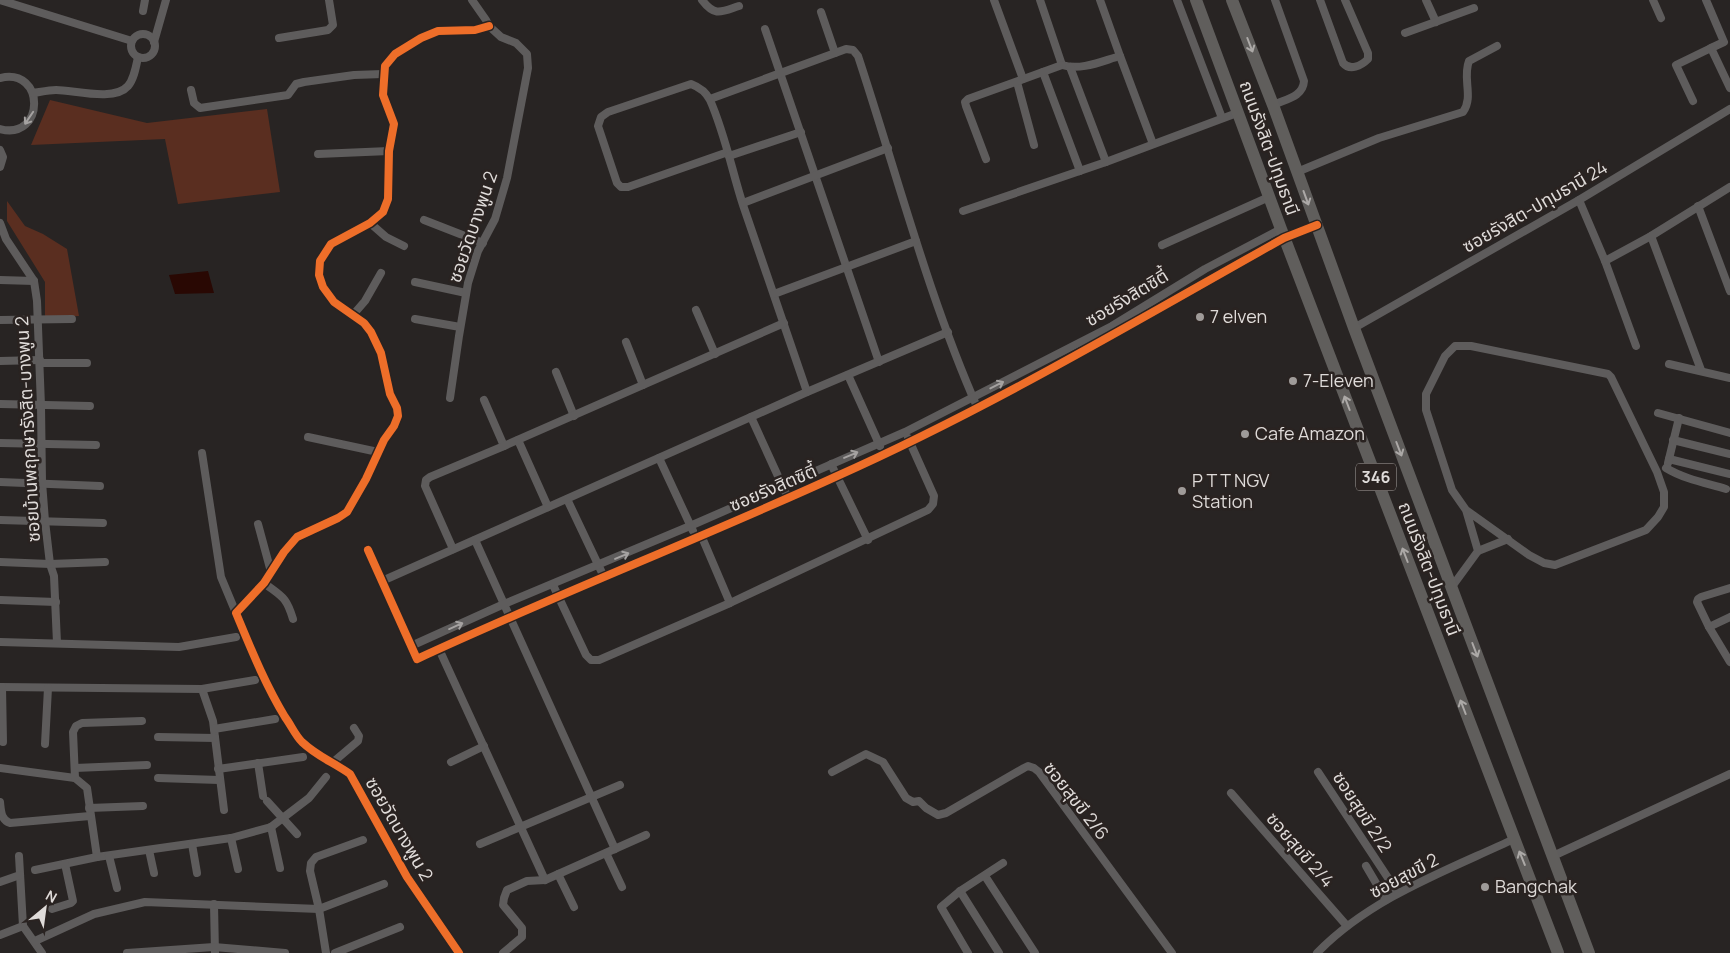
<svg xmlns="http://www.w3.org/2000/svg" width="1730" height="953" font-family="Manrope,'Noto Sans Thai',sans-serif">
<rect width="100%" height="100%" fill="#282423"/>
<!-- green -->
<g fill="#5a2e20">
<path d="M50,100L147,123L267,109L280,192L178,204L165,139L31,145Z"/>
<path d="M7,201L25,226L43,234L67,249L79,316L45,317V282L7,221Z"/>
</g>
<!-- water -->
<path fill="#290803" d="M208,271L214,293L175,294L169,275Z"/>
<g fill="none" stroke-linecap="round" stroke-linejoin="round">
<!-- street -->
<g stroke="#5e5c5c" stroke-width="8">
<path d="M0,0L132,41"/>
<path d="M702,0C715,17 721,12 739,6"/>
<path d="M994,0L1023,79"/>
<path d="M1040,0L1062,65C1081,71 1102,61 1120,56L1100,0"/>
<path d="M1177,0L1222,118"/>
<path d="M1320,0L1343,63C1350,71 1361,66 1368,59V53L1345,0"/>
<path d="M1426,0L1436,22"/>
<path d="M1653,0L1661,18"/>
<path d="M1706,0L1724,42L1711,48"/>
<path d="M143,11L145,0"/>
<path d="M821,12L835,53"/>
<path d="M765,29L879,362"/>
<path d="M1405,33L1474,8"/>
<circle cx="143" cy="46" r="12"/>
<path d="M279,38L328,30L333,25L329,0"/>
<path d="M154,42L166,0"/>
<path d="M1120,56L1153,144"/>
<path d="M1070,67L1106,162"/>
<path d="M1043,72L1080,171"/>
<path d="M0,78C46,67 45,141 0,129"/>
<path d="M1017,82L1034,145"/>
<path d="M191,90L194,103L200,108L288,95L296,84L304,82L354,75L383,74"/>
<path d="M33,93C40,92 49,90 56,90C74,90 114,102 128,86C134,79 136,67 138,57"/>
<path d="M710,99L846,49L853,50L858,56C897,174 928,296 978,409"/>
<path d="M1693,101L1676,65L1711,48L1730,88"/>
<path d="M1273,105C1286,99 1303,97 1304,81L1275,0"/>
<path d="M0,150L3,157L0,167"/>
<path d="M728,152L628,187H621L617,183L598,126L601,117L608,112L691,84C699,87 706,92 710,100C725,134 732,171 743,205C764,268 786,330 807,392"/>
<path d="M318,154L389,151"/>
<path d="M729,156L801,132"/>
<path d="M986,159L966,106L965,102L968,99L1062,65"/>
<path d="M1297,172L1379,138L1463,112C1474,97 1462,78 1469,61L1497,46"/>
<path d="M1579,200L1605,261L1636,346"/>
<path d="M743,203L888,148"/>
<path d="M1698,206L1730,291"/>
<path d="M963,211L1106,162L1237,113"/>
<path d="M424,220L483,243"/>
<path d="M0,223L6,239L34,281L37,301L41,406L42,482L45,521L50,564L54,576L57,643"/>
<path d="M370,223L386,237L404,246"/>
<path d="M1651,236L1701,370"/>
<path d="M1162,245L1269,197"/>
<path d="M1605,261L1651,236L1730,187"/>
<path d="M0,280L34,281"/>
<path d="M415,282L466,293"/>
<path d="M774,294L916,241"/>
<path d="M696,310L715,354"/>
<path d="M352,316L365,301L381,273"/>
<path d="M415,319L460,327"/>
<path d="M0,320L72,319"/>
<path d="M1354,328L1579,200L1730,109"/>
<path d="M626,342L643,385"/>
<path d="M0,361L40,360"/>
<path d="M40,363H87"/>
<path d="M1669,364L1730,378"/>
<path d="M556,372L574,416"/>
<path d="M848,375L880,446"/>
<path d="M450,398L459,336L468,283L478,251L495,219L507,178L528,68L527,54L516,43L501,37L489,26L486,20L472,0"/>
<path d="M484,400L504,446"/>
<path d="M0,404L90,406"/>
<path d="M1658,413L1730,433"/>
<path d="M751,417L788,498"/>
<path d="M308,437L378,452"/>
<path d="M518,440L548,507"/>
<path d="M1673,440L1730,454"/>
<path d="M0,443L96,445"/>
<path d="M202,453L221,577L236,613"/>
<path d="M659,458L693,531"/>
<path d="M1669,459L1730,474"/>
<path d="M1668,463L1679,418"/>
<path d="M831,464L868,540"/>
<path d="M1666,468C1684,479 1706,483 1726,489"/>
<path d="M0,482L100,486"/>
<path d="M567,499L604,577"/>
<path d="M0,520L103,523"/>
<path d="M258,524L271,572"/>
<path d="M701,535L730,603"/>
<path d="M475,540L615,849"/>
<path d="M453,549L425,486L426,480L430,477L504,446L784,323"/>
<path d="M368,550L417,659C555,595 697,540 835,477C990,408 1136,321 1284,238L1317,225"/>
<path d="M1478,551L1508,539"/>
<path d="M0,562L50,564L105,562"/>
<path d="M382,581L807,392L948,332"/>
<path d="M264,583C282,597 286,596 293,619"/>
<path d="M553,585L586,655L591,660H599L730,603L928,510L933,504L934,496L908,438"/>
<path d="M1451,588L1478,551L1466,510L1452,490L1426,410V394L1445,356L1455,346H1471L1608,374L1611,377L1657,472L1664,492V507L1658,517L1646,530L1555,565L1544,563L1529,555L1466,510"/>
<path d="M1730,588L1701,597L1698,599L1697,602L1709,627L1730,662"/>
<path d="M0,600L56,602"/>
<path d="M1709,627L1730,617"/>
<path d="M0,642L179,647L236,637"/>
<path d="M411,646L504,604L690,526L905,432L1112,326L1205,269L1281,229"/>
<path d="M439,649L545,880"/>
<path d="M0,687L202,689L255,680"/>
<path d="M2,687L3,742"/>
<path d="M202,689L213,721L224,810"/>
<path d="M214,729L275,719"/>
<path d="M158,737L215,738"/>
<path d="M45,744L48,688"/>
<path d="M451,762L484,746"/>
<path d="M258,763L263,796"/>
<path d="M332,763L358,741L359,736L354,728"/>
<path d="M0,768L75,778L87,788L97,857L231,838L271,827L309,798L326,777"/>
<path d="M75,768L147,765"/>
<path d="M218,769L303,757"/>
<path d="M832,772L866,754L883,762L906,798L913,802L919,801L926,808L938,815L946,813L1024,768L1028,766L1034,768L1039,772L1172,953"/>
<path d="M1318,772L1398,893"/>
<path d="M75,778L73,732L76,726L82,723L142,721"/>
<path d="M158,778L219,780"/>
<path d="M1231,793L1347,926"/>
<path d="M267,801L297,834"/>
<path d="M0,802C1,811 1,820 10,823L90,816"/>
<path d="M89,808L143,806"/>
<path d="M271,827L280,868"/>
<path d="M231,838L238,869"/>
<path d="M192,844L197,873"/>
<path d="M480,844L620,785"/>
<path d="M149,850L154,873"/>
<path d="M606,853L622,887"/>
<path d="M19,856L23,926L42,953"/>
<path d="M109,856L117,888"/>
<path d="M1553,856L1730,774"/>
<path d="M1366,866L1386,900"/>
<path d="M35,870L97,857"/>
<path d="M558,874L574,907"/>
<path d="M985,876L1035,953"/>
<path d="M0,882L20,875"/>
<path d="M960,891L999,953"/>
<path d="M214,904L215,953"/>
<path d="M52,909L71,903L73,901L65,864"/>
<path d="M0,935L23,926"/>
<path d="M35,941L94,914L145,902L319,909L384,884"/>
<path d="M127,953L214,947L285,953"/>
<path d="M326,953L319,909L310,871L311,863L316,857L363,840"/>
<path d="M335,953L400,927"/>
<path d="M459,953L407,877L350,774C333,762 318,757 302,742C295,735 291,725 285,717C265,684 251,649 236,613L264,583L284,552L297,537L338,518L347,512L366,479L384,440L394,426L398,416L397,408L390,394L381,353L371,332L364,323L334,302L323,287L319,275L320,261L331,244L370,223L383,212L388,199L389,151L394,124L383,95L385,66L395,54L421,38L438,31L475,30L489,26"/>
<path d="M503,953L522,937V928L503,905L504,898L507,890L527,881L545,880L646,835"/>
<path d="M968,953L941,907L960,891L1003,863"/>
<path d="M1317,953C1370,898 1446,871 1514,839"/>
</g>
<!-- primary -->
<g stroke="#605e5c" stroke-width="12">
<path d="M1196,0L1281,229L1558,953"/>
<path d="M1232,0L1273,105L1354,328L1589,953"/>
</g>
<!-- cycleway casing -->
<g stroke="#2a2321" stroke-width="11">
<g id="cycleway">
<path d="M368,550L417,659C555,595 697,540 835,477C990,408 1136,321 1284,238L1317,225"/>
<path d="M459,953L407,877L350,774C333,762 318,757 302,742C295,735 291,725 285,717C265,684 251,649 236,613L264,583L284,552L297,537L338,518L347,512L366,479L384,440L394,426L398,416L397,408L390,394L381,353L371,332L364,323L334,302L323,287L319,275L320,261L331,244L370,223L383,212L388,199L389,151L394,124L383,95L385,66L395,54L421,38L438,31L475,30L489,26"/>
</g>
</g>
<!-- cycleway -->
<use href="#cycleway" stroke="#ee6e29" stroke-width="8"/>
</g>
<!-- one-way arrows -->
<defs><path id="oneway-shaft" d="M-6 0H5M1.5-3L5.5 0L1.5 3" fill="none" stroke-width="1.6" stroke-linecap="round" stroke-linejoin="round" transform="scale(1.25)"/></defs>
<g stroke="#aca9a7">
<use href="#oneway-shaft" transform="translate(1250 45) rotate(69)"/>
<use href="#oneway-shaft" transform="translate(1306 198) rotate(70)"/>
<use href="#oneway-shaft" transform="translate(1347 403) rotate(-111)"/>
<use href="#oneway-shaft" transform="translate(1399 449) rotate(69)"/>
<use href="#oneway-shaft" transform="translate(1405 555) rotate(-111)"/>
<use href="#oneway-shaft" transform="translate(1475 650) rotate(69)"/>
<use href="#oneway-shaft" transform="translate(1463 707) rotate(-111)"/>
<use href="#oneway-shaft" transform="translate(1522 858) rotate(-112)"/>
</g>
<g stroke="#a5a2a1">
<use href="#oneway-shaft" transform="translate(29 118) rotate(124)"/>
<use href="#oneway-shaft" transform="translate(997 385) rotate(-27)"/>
<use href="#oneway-shaft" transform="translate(851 455) rotate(-23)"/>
<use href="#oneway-shaft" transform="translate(622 556) rotate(-23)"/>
<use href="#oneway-shaft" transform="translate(456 626) rotate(-24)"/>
</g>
<!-- markers -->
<g fill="#9f9b99" stroke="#2a2321" stroke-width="2">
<circle cx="1200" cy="317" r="5"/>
<circle cx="1293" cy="381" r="5"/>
<circle cx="1245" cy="434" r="5"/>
<circle cx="1182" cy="491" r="5"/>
<circle cx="1485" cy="887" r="5"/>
</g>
<g text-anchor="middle" stroke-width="5" stroke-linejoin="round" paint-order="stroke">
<!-- shield labels -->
<rect fill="#2a2321" stroke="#a9a4a2" stroke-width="1" x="1356" y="463.5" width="40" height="27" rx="4"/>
<g font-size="16" font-weight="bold" fill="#dfdbd9">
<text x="1376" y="483">346</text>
</g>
<!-- street labels -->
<g font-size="18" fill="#dfdbd9" stroke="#2a2321">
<text transform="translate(1269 148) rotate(70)" y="6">ถนนรังสิต-ปทุมธานี</text>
<text transform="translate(1535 207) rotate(-30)" y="6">ซอยรังสิต-ปทุมธานี 24</text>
<text transform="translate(473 227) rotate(-71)" y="6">ซอยวัดบางพูน 2</text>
<text transform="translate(1127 298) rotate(-31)" y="6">ซอยรังสิตซิตี้</text>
<text transform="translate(28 429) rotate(-93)" y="6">ซอยบ้านพฤกษารังสิต-บางพูน 2</text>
<text transform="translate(773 488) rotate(-23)" y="6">ซอยรังสิตซิตี้</text>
<text transform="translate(1429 569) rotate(69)" y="6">ถนนรังสิต-ปทุมธานี</text>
<text transform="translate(1076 801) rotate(52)" y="6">ซอยสุขขี 2/6</text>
<text transform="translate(1362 812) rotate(57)" y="6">ซอยสุขขี 2/2</text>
<text transform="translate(399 829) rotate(60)" y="6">ซอยวัดบางพูน 2</text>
<text transform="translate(1300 850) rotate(49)" y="6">ซอยสุขขี 2/4</text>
<text transform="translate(1404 876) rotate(-28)" y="6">ซอยสุขขี 2</text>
</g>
<!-- poi labels -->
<g font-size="18" fill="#dfdbd9" stroke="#2a2321" text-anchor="start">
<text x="1210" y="323">7 elven</text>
<text x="1303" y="387">7-Eleven</text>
<text x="1255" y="440">Cafe Amazon</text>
<text x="1192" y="487">P T T NGV<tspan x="1192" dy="21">Station</tspan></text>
<text x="1495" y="893">Bangchak</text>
</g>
</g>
<!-- north arrow -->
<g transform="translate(45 908) rotate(29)" stroke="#2a2321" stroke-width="4" paint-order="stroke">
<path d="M0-4L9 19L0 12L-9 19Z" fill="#dfdbd9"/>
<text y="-8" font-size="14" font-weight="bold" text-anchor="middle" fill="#dfdbd9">N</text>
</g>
</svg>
